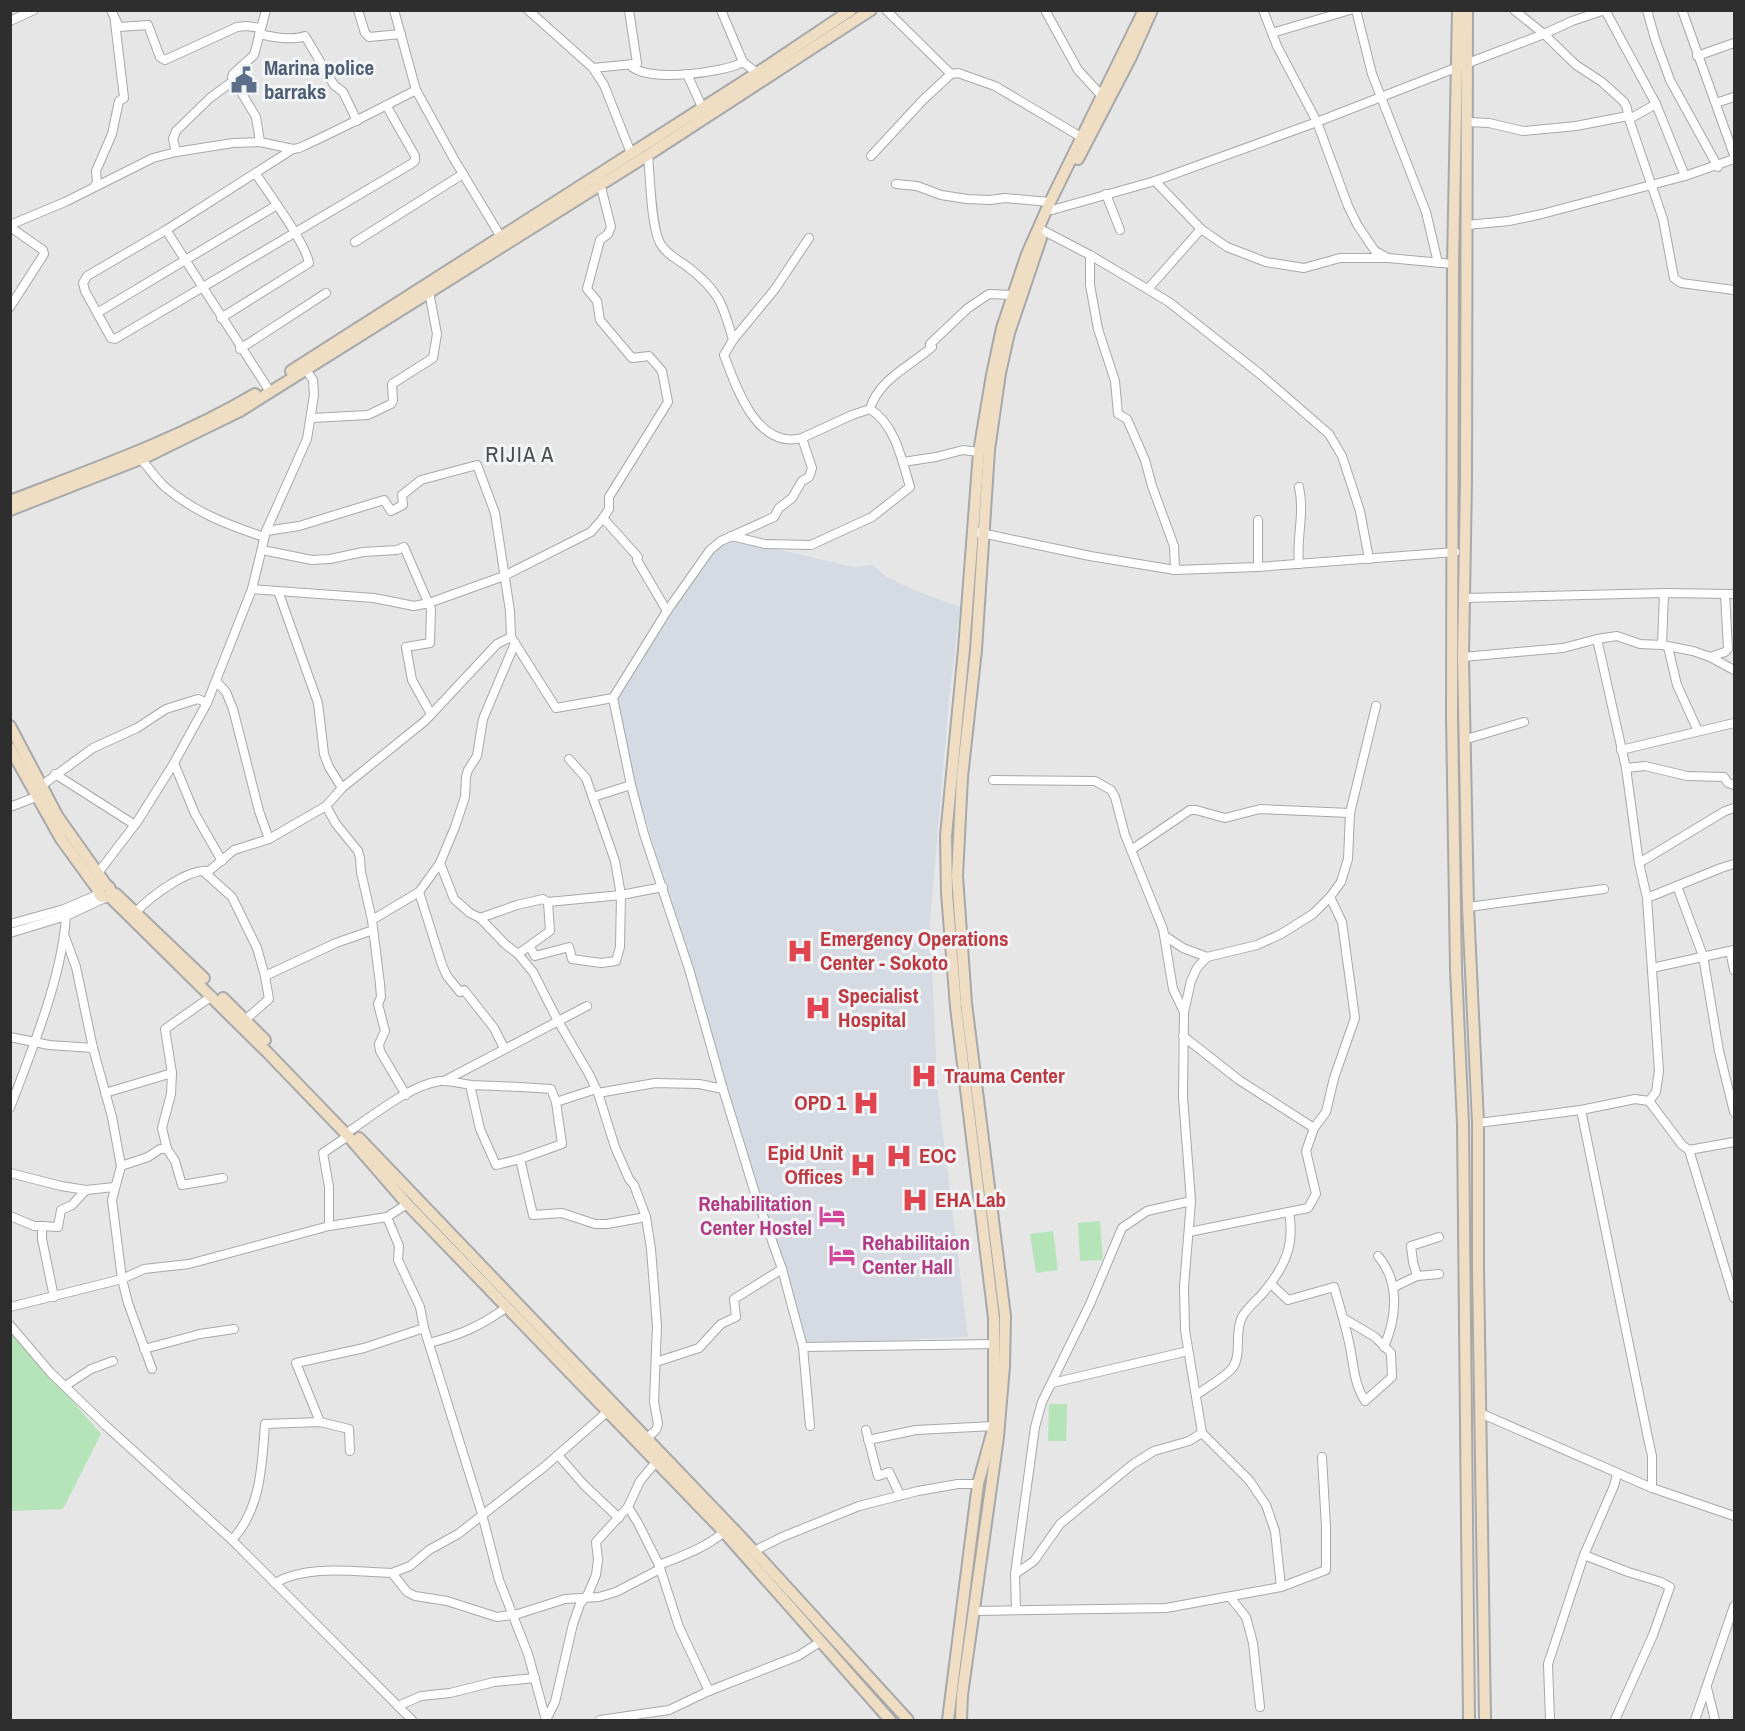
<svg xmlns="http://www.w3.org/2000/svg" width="1745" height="1731" font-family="'Archivo Narrow',sans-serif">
<rect width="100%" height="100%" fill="#e6e6e7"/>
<!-- built -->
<path fill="#d6dbe3" d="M734,539L853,567L873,565L885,576L914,590L960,607L949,700L930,922L937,1077L940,1084H937L938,1095L968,1337L803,1344L612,707L662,625L717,545Z"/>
<!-- green -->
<g fill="#b6e4b9">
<path d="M1100,1221L1103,1260L1080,1261L1078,1223Z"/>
<path d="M1053,1231L1058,1270L1036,1273L1030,1234Z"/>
<path d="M10,1329L101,1434L63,1509L11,1511Z"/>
<path d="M1049,1404H1067L1066,1441H1048Z"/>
</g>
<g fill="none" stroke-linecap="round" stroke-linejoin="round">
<!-- minor casing -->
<g stroke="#a7a8a9" stroke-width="10">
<g id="minor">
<path d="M111,10L119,27L148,25L160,57L165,60L237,27L246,26L261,28"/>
<path d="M358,10L365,33L369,37L401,34"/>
<path d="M394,10L416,90L454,159L501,237"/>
<path d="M528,10L593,68L604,85L631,153"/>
<path d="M629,10L637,63"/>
<path d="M721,10L743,62L757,73"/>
<path d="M886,10L951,74"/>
<path d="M1045,10L1078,70L1101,95"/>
<path d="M1263,10L1277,46L1317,122L1348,206L1358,226L1375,251L1388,258L1453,264"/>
<path d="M1356,10L1372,74L1426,212L1438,263"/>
<path d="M1514,10L1544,34L1576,65L1602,82L1624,102L1627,108L1628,116L1663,219L1674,278L1681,283L1734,290"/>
<path d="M1647,10L1655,39L1670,80L1718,167"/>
<path d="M1682,10L1734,155"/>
<path d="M10,21L34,10"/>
<path d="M1272,33L1350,10"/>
<path d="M259,34C273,37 292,41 305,36L334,85L343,92L357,121"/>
<path d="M1697,56L1734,43"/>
<path d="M637,63L630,65C645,83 724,73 743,62"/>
<path d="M1468,63L1544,34L1572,21L1605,10L1656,104L1685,176"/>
<path d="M593,68L634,64"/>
<path d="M687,74L702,107"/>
<path d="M1716,103L1734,97"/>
<path d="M386,105L415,156V161L411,164L115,339L111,338L85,291L83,283L87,276L166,230L293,149L299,148C339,130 377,110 416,90"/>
<path d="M1467,122L1489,123L1523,131L1576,126L1628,116L1633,117L1656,104"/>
<path d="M260,142L256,117L232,77L233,74L254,55L266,10"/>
<path d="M176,152L173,139L176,131L210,98L233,81"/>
<path d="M648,155C650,174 651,227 660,243C665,253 678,260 688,267C719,291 723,304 733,340"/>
<path d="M871,156L923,100L951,74L958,73L995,86L1081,137"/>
<path d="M1155,181L1201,229L1227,247L1266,262L1304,268L1340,258H1387"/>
<path d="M896,184L917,186L941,195L967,199L990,200L1005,198L1050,202"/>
<path d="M94,187L97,183L96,171L112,134L119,101L124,98L115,22"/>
<path d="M1106,194L1120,230"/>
<path d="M1052,210L1155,181L1317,122L1458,67"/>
<path d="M10,225L65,202L153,158L176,152L233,143L260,142L293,149"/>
<path d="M1467,225L1509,221L1542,214L1685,176L1734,159"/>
<path d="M10,227L43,250L44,254L10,307"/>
<path d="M166,230L267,387"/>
<path d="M1044,231L1090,255L1169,302L1260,374L1329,434L1342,456L1360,511L1369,559"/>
<path d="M355,242L463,174"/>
<path d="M1090,255V285L1098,329L1115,381L1118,414L1127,419L1145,460L1152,486L1174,546L1175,570"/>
<path d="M1148,289L1201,229"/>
<path d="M97,313L277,205"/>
<path d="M221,318L309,263C305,242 269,194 256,174"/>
<path d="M240,349L326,293"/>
<path d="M870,409C878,380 910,366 932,347L930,344L968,308L989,294L1013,295"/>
<path d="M312,418L368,415L391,404L393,401L392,384L433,358L437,334L429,292"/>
<path d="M802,438L812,468L809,477L802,481L792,498L779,508L774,517L721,541L710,550L667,611L613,698L631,785L644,834L689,969L723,1089L754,1190L782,1269L803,1347L994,1344"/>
<path d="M141,459C149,468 156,479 165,487C194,512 228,525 264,537"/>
<path d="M903,462L936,457L963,450L979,452"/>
<path d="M1299,487C1305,514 1296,538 1299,564"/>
<path d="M603,518L638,557L637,560L667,611"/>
<path d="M1258,520V567"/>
<path d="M266,531L299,526L384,500L391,511L403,505L402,495L421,480L477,465L495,513L510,611L511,637L556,708L613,698"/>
<path d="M972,531L1090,556L1175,570L1258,567L1455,552"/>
<path d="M731,536L765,544L811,545L872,517L910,487C902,460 895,424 870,409L852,415L802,438C757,450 736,387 724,355L733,340L775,289L809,238"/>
<path d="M262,550L312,560L330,559L363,552L397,550L404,547L431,609L430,643L406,647L412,680L431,714"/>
<path d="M252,589L374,598L414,606L429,603L504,576L591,532L603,518L609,509V497L668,402L662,371L649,356L632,358L600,320L597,301L587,289L600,240L608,234L611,227L600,183"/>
<path d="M278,591L318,703L324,754L329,767L342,788"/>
<path d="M1465,598L1664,593L1734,594"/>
<path d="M1597,639L1626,768L1639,863L1647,898L1659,1071L1656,1092L1649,1101"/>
<path d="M1662,645L1664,593"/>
<path d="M1668,647L1677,685L1698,731"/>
<path d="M1463,657L1563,648L1597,639L1617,636L1640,644L1662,645L1693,651L1710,657L1734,670"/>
<path d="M1710,657L1725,652L1728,649L1725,594"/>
<path d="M216,681L226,692L233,709L259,811L269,839"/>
<path d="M1470,738L1524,722"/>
<path d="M1621,750L1734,723"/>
<path d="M174,763L195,814L222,861"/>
<path d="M1626,768L1645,766L1687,776L1724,777L1728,783L1734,785"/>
<path d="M55,774L135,825"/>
<path d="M993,780L1095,781L1111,790L1115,797L1125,835L1163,929L1173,989L1184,1012L1183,1097L1191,1201L1184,1287L1185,1330L1202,1433L1249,1480L1266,1505L1275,1531L1281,1587"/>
<path d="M41,786L93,748L137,728L166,709L198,699L207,703"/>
<path d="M593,797L631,785"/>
<path d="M326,806L336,824L358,851L360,858L361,872L372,920L380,984L381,997L378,1004L385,1031L379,1044L380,1051L406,1095"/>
<path d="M10,807L36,797"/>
<path d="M1131,850L1190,810H1196L1225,818L1260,809L1350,813"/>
<path d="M440,863L454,899L470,913L480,918L505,944L518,954L533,972L558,1021L589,1074L598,1093L615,1147L629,1179L634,1185L646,1217L651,1249L657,1326L654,1402L658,1424L656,1430L647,1438"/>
<path d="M1639,863L1725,811L1734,808"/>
<path d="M203,871L232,897L257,948L265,976L269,999L245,1020"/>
<path d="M98,873L137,822L174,763L207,703L252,589L266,531L307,439L314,395L313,380L306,370"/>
<path d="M1677,886L1703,956L1719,1051L1734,1112"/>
<path d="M419,892L442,965L447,976L460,992L464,990L494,1028L504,1048"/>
<path d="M1647,898L1721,868L1734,864"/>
<path d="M1468,907L1604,889"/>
<path d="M136,912C150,897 188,868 209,871L234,850L269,839L326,806L342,788L425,721L497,644L511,637"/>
<path d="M480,918L517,905L543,899L548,902"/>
<path d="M372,920L419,892L440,863L455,827L465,797L466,777L468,770L477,756L483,719L515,643"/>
<path d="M10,924L64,909L99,894"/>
<path d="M10,933L66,916L107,897"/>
<path d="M1165,936L1183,948L1207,957"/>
<path d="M65,937L76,967L93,1048L112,1117L121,1166L112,1200L122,1279L128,1303L152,1369"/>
<path d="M530,947L535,956L569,947L572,959L601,963L616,961L620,947L621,895L615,861L586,778L569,759"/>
<path d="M1730,951L1734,970"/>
<path d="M518,954L550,931L548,902L621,895L663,887"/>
<path d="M1652,968L1734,950"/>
<path d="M265,976L336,943L373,930"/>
<path d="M212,996L165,1029L172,1073L171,1094L162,1128L167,1149L175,1161L182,1185L223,1178"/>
<path d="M1184,1012L1191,981L1197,968L1207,957L1257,945L1281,934L1313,914L1330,897L1341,882L1348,859L1350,813L1376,706"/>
<path d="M1183,1036L1239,1080L1314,1128"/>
<path d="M10,1037L49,1045L93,1048"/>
<path d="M444,1081L587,1006"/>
<path d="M105,1093L172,1073"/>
<path d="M598,1093L655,1083L699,1084L723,1089"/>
<path d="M556,1102L596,1089"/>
<path d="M10,1108C32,1049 62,978 66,916"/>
<path d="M1581,1110L1648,1438L1652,1456V1488"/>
<path d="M1478,1123L1581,1110L1635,1099L1649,1101L1682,1145L1689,1150L1734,1298"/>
<path d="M351,1130C375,1114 411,1085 440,1081C451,1080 462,1084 472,1085C499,1086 525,1087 551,1089L556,1102L562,1144L520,1159L496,1165L480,1129L470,1085"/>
<path d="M1689,1150L1734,1142"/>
<path d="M520,1159L533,1215L562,1213L595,1224H607L646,1217"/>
<path d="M121,1166L148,1157L160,1149H167"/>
<path d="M10,1173L61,1186L86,1190L114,1187"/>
<path d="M10,1216L34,1226H42V1239L54,1297"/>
<path d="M387,1217L399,1246L398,1260L420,1307L424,1328L482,1514L499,1580L528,1654L546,1720"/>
<path d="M42,1226L58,1227L61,1210L72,1205L86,1190"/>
<path d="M329,1226V1187L323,1153L348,1136"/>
<path d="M1189,1232L1308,1208L1316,1194L1306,1151L1314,1128L1326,1112L1334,1078L1355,1018L1342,922L1330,897"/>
<path d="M1378,1256C1400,1282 1397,1316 1384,1347"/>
<path d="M1417,1276L1413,1262L1411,1246L1439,1237"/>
<path d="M1271,1284L1288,1300L1334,1287C1340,1307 1346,1327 1350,1347C1354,1367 1354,1384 1365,1401L1392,1377L1391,1353L1375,1337L1343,1318"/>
<path d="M1394,1287L1417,1276L1439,1274"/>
<path d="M10,1307L122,1279L144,1269L189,1264L329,1226L387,1217L407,1204"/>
<path d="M10,1325L50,1372L105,1425L232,1540L412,1720"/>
<path d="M429,1343C460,1335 481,1326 507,1307"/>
<path d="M803,1347L810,1426"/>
<path d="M144,1349L200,1334L234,1329"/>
<path d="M656,1362L699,1348L721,1324L736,1317L734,1299L782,1269"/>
<path d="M1052,1383L1188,1351"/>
<path d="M65,1386L91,1369L113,1361"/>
<path d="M1196,1395C1206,1388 1227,1376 1233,1367C1242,1354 1234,1333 1242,1317C1247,1308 1257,1300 1263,1293C1285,1267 1295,1245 1289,1212"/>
<path d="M1480,1413L1652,1488L1734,1516"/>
<path d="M320,1422L296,1363L364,1348L424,1328"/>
<path d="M866,1430L878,1476L889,1472L900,1495"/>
<path d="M868,1440L916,1430L994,1426"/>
<path d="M558,1455L584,1485L619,1518"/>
<path d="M628,1507L638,1523L659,1565L679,1627L709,1691"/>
<path d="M232,1540C261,1509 262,1465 265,1424L320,1422L349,1429L350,1451"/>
<path d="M754,1551L782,1537L859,1506L918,1491L958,1484H978"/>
<path d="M1584,1555L1628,1572L1661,1582L1670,1587L1653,1635L1615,1720"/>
<path d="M659,1565C682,1556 705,1548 724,1532"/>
<path d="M392,1573L410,1566L429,1550L458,1534L544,1467L607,1412"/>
<path d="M1015,1574L1035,1427L1042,1402L1090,1304L1122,1228L1147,1211L1191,1201"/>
<path d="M275,1583C308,1564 354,1572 392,1573L407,1592L415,1596L447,1601L497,1617L518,1614L565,1599L599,1597L616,1592L660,1569"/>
<path d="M1230,1597L1246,1617L1253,1643L1260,1707"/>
<path d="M1016,1610L1015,1574L1034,1561L1060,1524L1133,1464L1154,1451L1189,1441L1202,1433"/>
<path d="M975,1611L1166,1608L1281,1587L1326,1570V1527L1322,1457"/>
<path d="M1707,1688L1715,1720"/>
<path d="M398,1706L421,1696L450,1693L494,1682L535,1678"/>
<path d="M546,1720L555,1702L573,1624L580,1604L588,1594L596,1575L598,1560L596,1542L628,1507L640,1481L656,1462"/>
<path d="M600,1720L669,1710L709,1691L798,1656L820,1642"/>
<path d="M1550,1720L1548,1664L1584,1555L1614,1486L1617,1474"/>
<path d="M1695,1720L1734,1606"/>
</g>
</g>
<!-- secondary casing -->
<g stroke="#a7a8a9" stroke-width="14">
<g id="secondary">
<path d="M1458,10L1453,264L1452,716L1456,969L1463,1124L1469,1720"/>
<path d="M1467,10L1466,481L1463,657L1468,907L1478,1123V1268L1485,1720"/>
<path d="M1078,159L1131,57L1152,10"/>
<path d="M291,371L757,73L851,10"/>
<path d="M10,501C93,469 179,439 255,394"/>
<path d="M10,510L148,456L240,411L648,155L871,10"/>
<path d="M10,726L58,817L107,886"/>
<path d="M10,748L61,839L98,890"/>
<path d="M116,894L204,978"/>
<path d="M109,896L111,891L109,887L105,885L100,887L99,894L101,897L109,896L267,1052L348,1136L407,1204L724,1532L890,1720"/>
<path d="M223,998L265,1040"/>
<path d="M359,1138L741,1537L908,1720"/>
<path d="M948,1720L978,1484L994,1426V1318L956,1007L947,893L946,836L964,649L979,452L992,375L1002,328L1027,254L1050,202L1144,10"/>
<path d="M961,1720L962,1695L998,1437L1004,1366L1005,1316L966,1003L957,876L962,777L976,650L989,450L1000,373L1009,333L1041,238"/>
</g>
</g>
<!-- minor -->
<use href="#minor" stroke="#fff" stroke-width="8"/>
<!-- secondary -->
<use href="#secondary" stroke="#f0dec4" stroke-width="10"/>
</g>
<!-- icons -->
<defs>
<g id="civic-bare" transform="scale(2.07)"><path d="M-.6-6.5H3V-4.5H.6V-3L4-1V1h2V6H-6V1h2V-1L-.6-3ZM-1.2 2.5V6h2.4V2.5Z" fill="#5c6f8a" stroke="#f3f4f5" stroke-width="2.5" paint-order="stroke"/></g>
<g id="hospital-bare" transform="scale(2.07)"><path d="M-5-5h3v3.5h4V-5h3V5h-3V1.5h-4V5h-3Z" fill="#e0444e" stroke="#f3f4f5" stroke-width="2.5" paint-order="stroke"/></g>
<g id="hotel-bare" transform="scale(2.07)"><path d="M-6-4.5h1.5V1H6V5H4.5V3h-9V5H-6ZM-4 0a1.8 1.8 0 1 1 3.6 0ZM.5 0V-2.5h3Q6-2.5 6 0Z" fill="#d1479c" stroke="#f3f4f5" stroke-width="2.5" paint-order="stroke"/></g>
</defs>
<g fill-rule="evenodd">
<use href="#civic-bare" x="244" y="80"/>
<use href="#hospital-bare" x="800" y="951"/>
<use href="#hospital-bare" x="818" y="1008"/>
<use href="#hospital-bare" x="924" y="1076"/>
<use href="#hospital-bare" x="866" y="1103"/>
<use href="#hospital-bare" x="899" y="1156"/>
<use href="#hospital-bare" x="863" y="1165"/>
<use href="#hospital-bare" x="915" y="1200"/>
<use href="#hotel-bare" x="832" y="1216"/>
<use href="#hotel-bare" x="842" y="1255"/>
</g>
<g text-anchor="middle" stroke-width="6" stroke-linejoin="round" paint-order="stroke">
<!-- service labels -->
<g font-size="21" font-weight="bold" fill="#4e5e75" stroke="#f3f4f5" text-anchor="start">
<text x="264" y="75">Marina police<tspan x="264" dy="24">barraks</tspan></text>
</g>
<!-- health labels -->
<g font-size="21" font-weight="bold" fill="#be3a42" stroke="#f3f4f5" text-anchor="start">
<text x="820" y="946">Emergency Operations<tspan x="820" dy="24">Center - Sokoto</tspan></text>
<text x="838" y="1003">Specialist<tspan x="838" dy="24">Hospital</tspan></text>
<text x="944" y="1083">Trauma Center</text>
<text x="846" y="1110" text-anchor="end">OPD 1</text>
<text x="843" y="1160" text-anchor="end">Epid Unit<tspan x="843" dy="24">Offices</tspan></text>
<text x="919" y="1163">EOC</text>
<text x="935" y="1207">EHA Lab</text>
</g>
<!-- hotel labels -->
<g font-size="21" font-weight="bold" fill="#b23c85" stroke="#f3f4f5" text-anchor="end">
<text x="812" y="1211">Rehabilitation<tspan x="812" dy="24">Center Hostel</tspan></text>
<text x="862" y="1250" text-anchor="start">Rehabilitaion<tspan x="862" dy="24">Center Hall</tspan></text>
</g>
<!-- neighbourhood labels -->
<g font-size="22" letter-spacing="1.5" fill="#4b4c4c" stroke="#f3f4f5">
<text x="520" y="462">RIJIA A</text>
</g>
</g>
<!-- border -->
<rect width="1745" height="1731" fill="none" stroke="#2e2e2f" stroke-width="24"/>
</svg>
